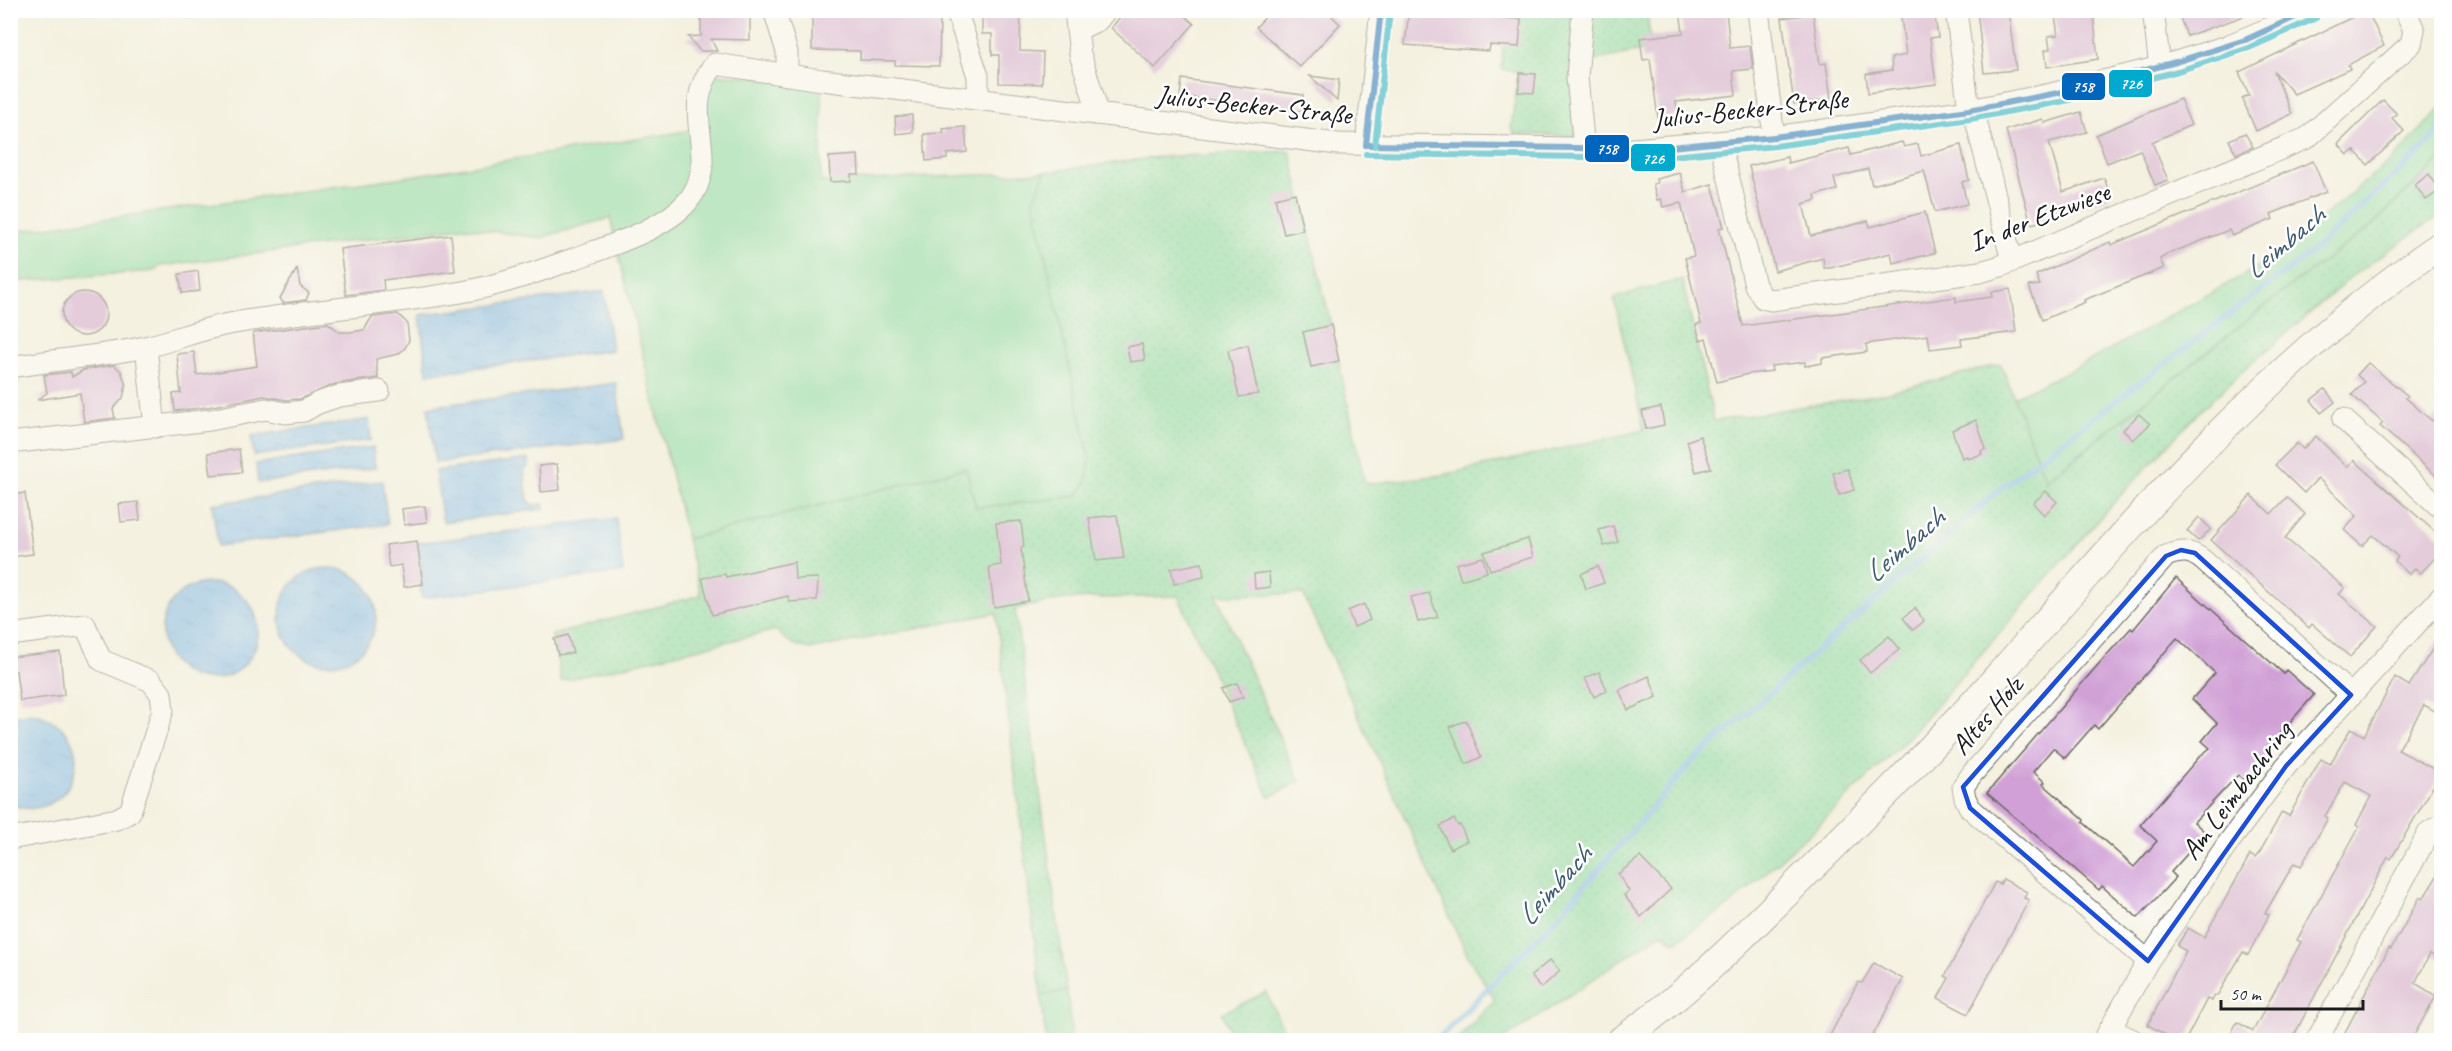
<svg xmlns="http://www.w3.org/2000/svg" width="2452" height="1051" font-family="Caveat,sans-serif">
<defs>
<pattern id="garden-dots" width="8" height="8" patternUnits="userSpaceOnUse" patternTransform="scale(1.5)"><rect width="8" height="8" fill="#82dca2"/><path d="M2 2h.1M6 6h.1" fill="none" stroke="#70bc8b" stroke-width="1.8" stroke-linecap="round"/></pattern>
<pattern id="water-ripples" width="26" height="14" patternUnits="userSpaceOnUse" patternTransform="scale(1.5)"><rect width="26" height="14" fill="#7cb9ef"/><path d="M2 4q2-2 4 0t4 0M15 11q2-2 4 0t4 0" fill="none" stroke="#6b9ecc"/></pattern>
</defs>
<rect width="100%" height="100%" fill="#fff"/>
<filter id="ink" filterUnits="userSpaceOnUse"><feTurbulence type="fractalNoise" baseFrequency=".0167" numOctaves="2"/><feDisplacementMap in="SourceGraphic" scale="12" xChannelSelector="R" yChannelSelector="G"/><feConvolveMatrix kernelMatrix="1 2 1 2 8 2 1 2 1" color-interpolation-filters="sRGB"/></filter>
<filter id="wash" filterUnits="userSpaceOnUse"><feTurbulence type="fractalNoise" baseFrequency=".008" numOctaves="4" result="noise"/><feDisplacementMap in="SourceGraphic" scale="24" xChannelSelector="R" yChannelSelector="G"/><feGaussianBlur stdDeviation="1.35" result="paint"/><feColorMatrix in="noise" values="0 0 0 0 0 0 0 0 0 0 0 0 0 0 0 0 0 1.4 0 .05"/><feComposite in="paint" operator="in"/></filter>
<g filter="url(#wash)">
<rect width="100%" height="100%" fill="#f4f1e0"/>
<!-- grass -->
<g fill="#82dca2" stroke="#4f7c5f" stroke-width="1.5">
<path d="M707,74L822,80L821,182L1045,172L1034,200L1090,460L1086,483L1077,496L976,508L966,468L687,539L610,218L540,238L464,227L160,266L154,271L11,282L10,232L404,177L698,129Z"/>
<path d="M2441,108V159L2370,227L2285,290L2045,481L2014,397L2085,363L2267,262L2392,160Z"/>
<path d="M1067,991L1072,1040H1046L1041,995Z"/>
</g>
<!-- garden -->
<g fill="url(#garden-dots)" stroke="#4f7c5f" stroke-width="1.5">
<path d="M1506,11H1647L1651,49L1582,63L1575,136L1515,134L1511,128L1519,72L1501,69Z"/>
<path d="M1290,151L1331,325L1365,484L1443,475L1644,430L1614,298L1682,279L1714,421L1880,394L2001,364L2046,481L2285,290L2370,227L2441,159V214L2355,274L2243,371L2199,412L2107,510L1906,740L1817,827L1730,905L1675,942L1662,933L1503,1040H1457L1495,1000L1468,957L1303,594L1216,595L1300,782L1269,797L1178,596L1065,599L1015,609L1067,991L1041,995L996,613L813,649C796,647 788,643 776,630L561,681L552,635L701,595L687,539L966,468L976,508L1077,496L1086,483L1090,460L1035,209L1034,200L1045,172L1159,157Z"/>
<path d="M1266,992L1288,1040H1233L1222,1013Z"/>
</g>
<!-- water -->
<g fill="url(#water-ripples)" stroke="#4c6a86" stroke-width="1.5">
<path d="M604,291L612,350L427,374L420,315Z"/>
<path d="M616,383L624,439L435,463L428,407Z"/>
<path d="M369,419L371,440L254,456L251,436Z"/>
<path d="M373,447L375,468L258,483L256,464Z"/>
<path d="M529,459V465L524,471L528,500L534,505L543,504L544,509L443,522L435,471Z"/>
<path d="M382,481L388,524L218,546L212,504Z"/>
<path d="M616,518L623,572L422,598L420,585L423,584L417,543Z"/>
<circle cx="328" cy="616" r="48"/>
<circle cx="210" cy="631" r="48"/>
<path d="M32,713C111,732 70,830 11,804V717Z"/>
</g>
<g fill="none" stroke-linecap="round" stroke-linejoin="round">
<!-- stream -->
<path stroke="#7cb9ef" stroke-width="6" d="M1437,1040L1554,921L1691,763L2000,489L2313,251L2420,152L2442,128"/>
</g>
<g id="blocks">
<!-- building -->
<g fill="#d0a0d6" fill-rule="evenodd">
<path d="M701,10H750V40L711,39L717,51H700L688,37L701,36Z"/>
<path d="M890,10H921L920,19H940L939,66L895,65V61L860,60V51L812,50V14L857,15V13H890Z"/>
<path d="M982,10H1021L1020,51L1043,52L1042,84L999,83V55H992V34H982Z"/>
<path d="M1126,10H1179L1194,24L1155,68L1111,28Z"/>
<path d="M1272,10H1326L1340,24L1300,67L1256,27Z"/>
<path d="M1409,10H1506L1505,18L1521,19L1519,47L1490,45L1489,51L1405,45Z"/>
<path d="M1680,10H1726L1730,48L1750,46L1753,69L1733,71L1736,95L1676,102L1678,116L1658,118L1650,59L1643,60L1640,38L1683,33Z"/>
<path d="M1900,10H1934L1938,37L1930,38L1936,84L1868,93L1866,74L1892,70L1891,58L1906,55Z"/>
<path d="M1977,10H2008L2016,70L1984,73Z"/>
<path d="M2054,10H2093L2098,59L2047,67L2045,50L2050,49L2048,36L2058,35Z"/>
<path d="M2177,10H2253V13L2187,36Z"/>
<path d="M2367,10L2384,46L2348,65L2350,69L2294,94L2274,71L2292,114L2256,131L2242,98L2249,95L2239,72Z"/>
<path d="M1813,14L1820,64L1826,63L1831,99L1794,104L1782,18Z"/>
<path d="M1520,73L1536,74L1534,93L1518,92Z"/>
<path d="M1310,76L1339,80L1337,101Z"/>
<path d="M1182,79L1303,95L1302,111L1180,96Z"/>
<path d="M2180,99L2191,125L2152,142L2168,180L2155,185L2140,150L2107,163L2096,135Z"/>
<path d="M2383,100L2397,114L2392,118L2404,131L2368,165L2354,150L2348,155L2338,144Z"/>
<path d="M2081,112L2087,132L2049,142L2063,192L2104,178L2111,197L2068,211L2069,214L2031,224L2006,130L2043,119L2044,123Z"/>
<path d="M912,115L913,132L896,134L895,117Z"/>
<path d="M965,127L967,152L947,154V159L926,161L924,134L944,133L943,129Z"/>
<path d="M2245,133L2253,147L2236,154L2229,140Z"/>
<path d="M1902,142L1904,147L1918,144L1921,156L1961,145L1969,180L1962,182L1967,204L1935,212L1924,171L1872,185L1868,169L1834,178L1837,190L1815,195L1816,200L1803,204L1811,236L1868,221L1870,227L1925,212L1935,253L1893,263L1891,253L1830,268H1824L1823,258L1775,271L1749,166L1787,157L1788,163L1849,148L1851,155Z"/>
<path d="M858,155L859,174H851V181L830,182L829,157Z"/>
<path d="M2313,161L2326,192L2271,214L2273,219L2232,236L2229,230L2168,254L2160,259L2164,268L2084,300L2085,302L2042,320L2029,286L2040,285L2036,275L2110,242L2111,245Z"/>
<path d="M1680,173L1685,192L1712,184L1724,227L1719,228L1743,326L1956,297V302L1992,297V292L2010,289L2016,332L1961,339L1962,345L1930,349L1928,335L1866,344L1867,352L1822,358V363L1805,366V362L1771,366L1772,371L1748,374L1717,382L1706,338L1700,340L1696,325L1701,323L1685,258L1694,256L1681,203L1663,207L1661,199L1657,200L1653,184L1657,183L1656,179Z"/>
<path d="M2429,174L2440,190L2426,200L2415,185Z"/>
<path d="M1295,193L1303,230L1284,234L1275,198Z"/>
<path d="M451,235L455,271L383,280L384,290L346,295L340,249Z"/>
<path d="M297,269L300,286L309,293L306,300L283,303L280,298Z"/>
<path d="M198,271L200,291L182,293L179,274Z"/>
<circle cx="84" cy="314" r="22"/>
<path d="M398,314L407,323L409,340L405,348L398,354L376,359L378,378L335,384L300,399L286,400L264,396L208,407L175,411L173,394L181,393L177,354L194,352L197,375L257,366L253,333L328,323L340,332H350L364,330L372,317Z"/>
<path d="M1331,325L1339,361L1311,367L1303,332Z"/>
<path d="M1142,344L1145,360L1130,362L1127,347Z"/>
<path d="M1248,345L1258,394L1239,397L1228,350Z"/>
<path d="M2368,363L2408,396L2406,398L2432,421L2442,410V481L2380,426L2383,423L2352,395L2364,382L2357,375Z"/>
<path d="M114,365L121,371L126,385L123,398L113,409L115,418L84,422L80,393L37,400L47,393L44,375L71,372L72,377L83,370Z"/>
<path d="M2325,389L2335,402L2321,413L2311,400Z"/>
<path d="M1661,407L1664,425L1646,429L1642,411Z"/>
<path d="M2139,414L2150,424L2133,440L2123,430Z"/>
<path d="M1976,420L1986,449L1981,451L1982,454L1968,459L1967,456L1962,458L1952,430Z"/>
<path d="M1700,436L1711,468L1696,472L1687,441Z"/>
<path d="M2316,436L2347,467L2354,460L2442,538V550L2421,573L2415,568L2409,574L2395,561L2398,557L2373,535L2362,546L2344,530L2357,516L2318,478L2304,493L2275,465L2297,443L2303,449Z"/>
<path d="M239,449L242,472L211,475L208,453Z"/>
<path d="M557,464L560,490L541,492L539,466Z"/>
<path d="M1848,469L1854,490L1839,495L1833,473Z"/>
<path d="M2046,491L2057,502L2044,515L2033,503Z"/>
<path d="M25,493L33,554L10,557V495Z"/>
<path d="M2251,495L2271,514L2287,497L2305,514L2285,538L2345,588L2339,594L2377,626L2350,657L2312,624L2309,628L2211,540Z"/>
<path d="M138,502L140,520L121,522L119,504Z"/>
<path d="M425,506L427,522L404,525L402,509Z"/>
<path d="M1117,515L1124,558L1096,561L1089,518Z"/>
<path d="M2199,517L2211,529L2198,541L2187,531Z"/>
<path d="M1021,521L1024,547L1021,548L1028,601L994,607L989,567L1001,565L996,523Z"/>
<path d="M1613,526L1618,542L1604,546L1599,530Z"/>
<path d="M1528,539L1533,557L1490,570L1484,552Z"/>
<path d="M417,541L423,584L404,587L401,565L389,567L386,545Z"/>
<path d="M1483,557L1487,572L1461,580L1456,564Z"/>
<path d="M794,562L795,579L818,578L817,600L789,602L788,596L712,615L702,578L725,574L726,577Z"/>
<path d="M1202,563L1204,577L1174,584L1171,569Z"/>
<path d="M1598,566L1604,583L1586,589L1581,574Z"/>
<path d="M1269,572L1270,587L1255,589L1254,574Z"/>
<path d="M2176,578L2284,674L2286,670L2314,695L2266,749L2270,753L2245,781L2238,775L2194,822L2206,833L2171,872L2176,877L2138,918L2102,886L2099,890L1987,793L2096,667L2131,628L2133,630ZM2177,638L2215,673L2192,699L2217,723L2202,741L2210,748L2200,756L2140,825L2157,841L2134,867L2083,822L2084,820L2043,784L2045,782L2033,772L2053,748L2065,758L2094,725L2098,729Z"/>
<path d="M1429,593L1438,617L1418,622L1411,597Z"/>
<path d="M1364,604L1370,620L1354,627L1348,611Z"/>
<path d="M1915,608L1924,621L1913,630L1903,618Z"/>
<path d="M2442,634V715L2424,705L2398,750L2441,773L2391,859L2388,857L2291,1041H2227L2237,1022L2253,1031L2301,942L2297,940L2359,827L2356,825L2371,796L2345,782L2325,816L2328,818L2301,866L2294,863L2265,913L2269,915L2248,955L2243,952L2217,996L2215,995L2212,1001L2207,999L2185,1041H2176L2148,1025L2186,951L2177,946L2188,928L2204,937L2250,855L2255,858L2260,852L2282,812L2289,816L2321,759L2330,764L2351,728L2364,736L2395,677L2409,686Z"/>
<path d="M568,635L573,653L558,655L554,639Z"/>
<path d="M1889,636L1900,649L1870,673L1860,660Z"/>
<path d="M60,652L64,695L20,701L16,671L10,672V657Z"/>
<path d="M1599,672L1607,690L1594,697L1585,678Z"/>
<path d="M1649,676L1657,697L1628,710L1619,690Z"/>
<path d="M1237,683L1243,697L1229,702L1223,688Z"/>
<path d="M1466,720L1481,757L1466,764L1450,727Z"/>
<path d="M1454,819L1458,826L1460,825L1467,841L1450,849L1440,826Z"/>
<path d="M1640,857L1671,889L1641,917L1624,895L1629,891L1618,874Z"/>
<path d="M2442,868V960L2430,954L2415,983L2436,996L2413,1037L2410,1041H2352L2343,1036L2389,948L2391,949L2420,897L2423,899Z"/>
<path d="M2003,879L2027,892L2024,898L2029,900L1968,1014L1938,998L1949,978L1945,976L1995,882L2000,884Z"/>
<path d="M1550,960L1560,971L1541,988L1531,976Z"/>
<path d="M1874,963L1903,979L1870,1041H1827L1858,982L1862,983Z"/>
</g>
</g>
</g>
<g filter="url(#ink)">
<use href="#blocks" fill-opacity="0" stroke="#686761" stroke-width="1.5"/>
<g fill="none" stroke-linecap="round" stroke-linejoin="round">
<!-- minor casing -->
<g stroke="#686761" stroke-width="23">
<g id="minor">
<path d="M774,10L787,52V75"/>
<path d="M956,10L978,76V98"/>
<path d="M1075,10L1080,54L1095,102V114"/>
<path d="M1583,10L1577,77L1584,149"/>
<path d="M1758,10L1774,137"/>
<path d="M1956,10L1969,110"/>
<path d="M2153,10L2160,67"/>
<path d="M1077,30L1098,20L1106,10"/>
<path d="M1973,109L2012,261"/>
<path d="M1720,143L1755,285L1763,298L1771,300L1980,272L2001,266L2307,138L2411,44L2414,30L2405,10"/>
<path d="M1366,145L1381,10"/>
<path d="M146,347L155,427"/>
<path d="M10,367C55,360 101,356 145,347C173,341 200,329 229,324C306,310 385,305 462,292C507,284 550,267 593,252C623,241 667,226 688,201C724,157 675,112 715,64L822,80L1338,144L1633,149L1774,137L1969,110L2051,94L2160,67L2227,46L2312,10"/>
<path d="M2343,419L2442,509"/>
<path d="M10,443L210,420L266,409L285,413L304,411L318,403L339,396L379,391"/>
<path d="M10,635L85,625L101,660L151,681L161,694L163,710L130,812L117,819L10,839"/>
<path d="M2148,961L1970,808L1965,798L1963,787L1972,774L2166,556C2182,550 2191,550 2204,561L2351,695"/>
<path d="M2110,1029L2133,1040"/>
<path d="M2104,1040L2148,961L2229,842L2286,766L2442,596"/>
<path d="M2317,1040L2429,832L2442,824"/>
</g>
</g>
<!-- major casing -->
<g stroke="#686761" stroke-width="29">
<path id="major" d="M1621,1040C1690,992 1749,931 1809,871C1873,808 1937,744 1997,677C2135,521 2268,362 2442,244"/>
</g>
<!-- minor -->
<use href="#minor" stroke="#fff" stroke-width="21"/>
<!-- major -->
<use href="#major" stroke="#fff" stroke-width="27"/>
<!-- bus-1 casing -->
<g stroke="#fff" stroke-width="10">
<g id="bus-1">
<path d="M1366,145L1650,149L1774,137L1969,110L2063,92L2176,62L2245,40L2311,10"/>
<path d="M1366,145L1381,10"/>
</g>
</g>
<!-- bus-2 casing -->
<g stroke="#fff" stroke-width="10">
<g id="bus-2">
<path d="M1375,146L1390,11"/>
<path d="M1366,154L1651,158L1775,146L1970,119L2065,101L2178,71L2249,48L2316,18"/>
</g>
</g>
<!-- bus-1 -->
<use href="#bus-1" stroke="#0065bd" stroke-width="6"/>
<!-- bus-2 -->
<use href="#bus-2" stroke="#00a9ce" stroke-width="6"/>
</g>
</g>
<!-- marked area -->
<path d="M0 0H2452V1051H0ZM2181,550L2195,553L2351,695L2286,766L2148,961L1970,808L1963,787L2166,556Z" fill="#f4f1e0" fill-opacity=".55" fill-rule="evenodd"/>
<path fill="none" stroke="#1d4ed8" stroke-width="4.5" stroke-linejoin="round" d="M2181,550L2195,553L2351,695L2286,766L2148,961L1970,808L1963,787L2166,556Z"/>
<g text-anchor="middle" stroke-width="5" stroke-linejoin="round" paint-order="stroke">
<!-- street labels -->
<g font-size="28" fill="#1c1c1c" stroke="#fff">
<text transform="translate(1254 104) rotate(6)" y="10">Julius-Becker-Straße</text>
<text transform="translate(1750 108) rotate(-6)" y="10">Julius-Becker-Straße</text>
<text transform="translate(2039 216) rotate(-21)" y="10">In der Etzwiese</text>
<text transform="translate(1986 715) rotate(-49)" y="10">Altes Holz</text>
<text transform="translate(2236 790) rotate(-53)" y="10">Am Leimbachring</text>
</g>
<!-- water labels -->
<g font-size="30" font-style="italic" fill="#425b70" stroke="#fff">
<text transform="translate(2284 242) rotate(-40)" y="10">Leimbach</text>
<text transform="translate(1904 545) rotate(-41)" y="10">Leimbach</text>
<text transform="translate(1554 885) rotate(-48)" y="10">Leimbach</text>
</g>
</g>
<g stroke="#fff" stroke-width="2">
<rect x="2108" y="69" width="45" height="29" rx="6" fill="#00a9ce"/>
<rect x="2061" y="72" width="45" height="29" rx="6" fill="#0065bd"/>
<rect x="1584" y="134" width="46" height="29" rx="6" fill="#0065bd"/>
<rect x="1630" y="143" width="46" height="29" rx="6" fill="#00a9ce"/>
</g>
<g font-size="16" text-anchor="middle" font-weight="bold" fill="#fff">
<text x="2131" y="89">726</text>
<text x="2083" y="92">758</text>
<text x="1607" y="154">758</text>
<text x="1653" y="164">726</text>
</g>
<!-- margin -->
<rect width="2452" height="1051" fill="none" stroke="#fff" stroke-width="36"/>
<!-- scale -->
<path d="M2221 1000v9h142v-9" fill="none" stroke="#1c1c1c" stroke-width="3"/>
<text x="2230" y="1000" font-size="18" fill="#1c1c1c" stroke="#ffffff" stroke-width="4.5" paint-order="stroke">50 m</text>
</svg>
